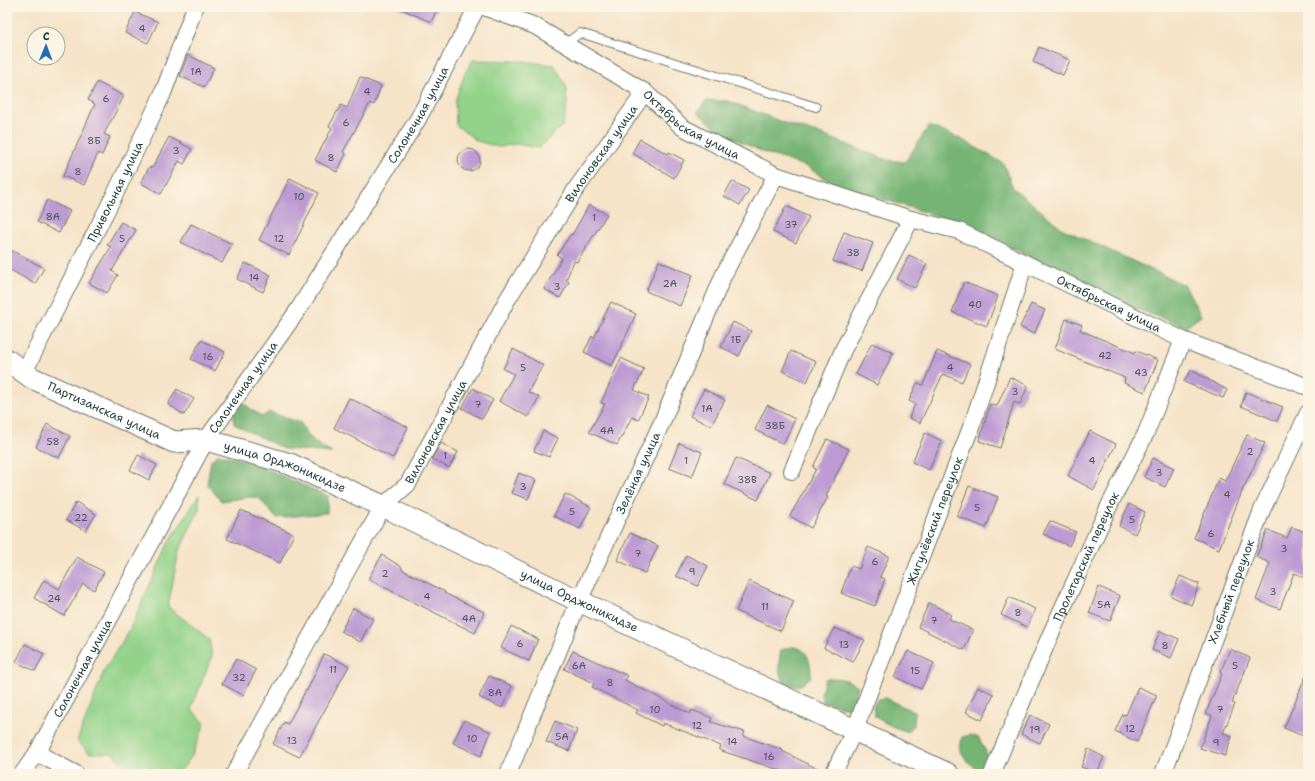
<svg xmlns="http://www.w3.org/2000/svg" width="1315" height="781" font-family="'Shantell Sans',sans-serif">
<rect width="100%" height="100%" fill="#fcf5e5"/>
<filter id="ink" filterUnits="userSpaceOnUse"><feTurbulence type="fractalNoise" baseFrequency=".025" numOctaves="2"/><feDisplacementMap in="SourceGraphic" scale="8" xChannelSelector="R" yChannelSelector="G"/><feConvolveMatrix kernelMatrix="1 2 1 2 8 2 1 2 1" color-interpolation-filters="sRGB"/></filter>
<filter id="wash" filterUnits="userSpaceOnUse"><feTurbulence type="fractalNoise" baseFrequency=".012" numOctaves="4" result="noise"/><feDisplacementMap in="SourceGraphic" scale="16" xChannelSelector="R" yChannelSelector="G"/><feGaussianBlur stdDeviation="0.9" result="paint"/><feColorMatrix in="noise" values="0 0 0 0 0 0 0 0 0 0 0 0 0 0 0 0 0 1.4 0 .05"/><feComposite in="paint" operator="in"/></filter>
<g filter="url(#wash)">
<rect width="100%" height="100%" fill="#f6e3c8"/>
<!-- green -->
<g fill="#92d289" stroke="#58885e">
<path d="M473,60L522,61L554,65L566,85L567,104L563,125L539,148L516,144L499,147L477,141L456,125L455,101L465,73Z"/>
<path d="M199,495V510L179,551L168,607L209,639L212,656L191,709L205,723L192,756L178,774H133L112,753H89L77,741L105,669L130,629L168,544Z"/>
</g>
<!-- forest -->
<g fill="#75b475" stroke="#4a7854">
<path d="M706,101H728L785,123L817,133L888,160L905,162L929,126L959,138L1003,163L1013,188L1063,229L1185,285L1201,316L1186,327L1107,298L974,228L830,182L807,167L765,153L722,133L697,112Z"/>
<path d="M239,400L262,417L269,412L301,423C308,438 317,445 332,453L284,449L234,424V409Z"/>
<path d="M218,454L251,462L328,496L327,513L276,518L259,498L250,497L221,501L207,484L211,460Z"/>
<path d="M792,647C809,647 811,664 811,677L801,685L787,687C777,673 778,666 781,650Z"/>
<path d="M836,678L847,680L858,686L854,700L848,708L823,702L821,693L825,679Z"/>
<path d="M885,698L915,712L914,724L908,732L891,726L875,717L873,706L878,699Z"/>
<path d="M970,735L979,738L987,754L988,768L982,773L967,761L960,750L962,737Z"/>
</g>
<g id="blocks">
<!-- building -->
<g fill="#bd9ad3">
<path d="M397,7H438L431,22Z"/>
<path d="M135,12L158,22L148,43L125,33Z"/>
<path d="M1039,47L1070,60L1063,75L1033,62Z"/>
<path d="M188,55L214,68L204,87L180,76Z"/>
<path d="M360,77L381,86L374,105L370,103L343,152L346,154L337,172L315,160L332,128L329,126L341,105L347,108Z"/>
<path d="M97,82L124,96L104,134L110,137L102,155L98,153L84,185L63,176L95,104L88,100Z"/>
<path d="M169,137L192,149L184,164L179,161L161,194L141,183L149,167L152,168Z"/>
<path d="M640,139L668,154L669,152L684,160L674,178L632,153Z"/>
<circle cx="469" cy="160" r="11"/>
<path d="M290,178L319,193L289,255L259,240Z"/>
<path d="M732,181L749,190L740,205L724,196Z"/>
<path d="M47,200L70,211L59,233L37,222Z"/>
<path d="M589,205L607,214L577,262L574,261L566,280L569,282L560,298L544,289L562,258L557,255L571,234L572,235Z"/>
<path d="M786,206L809,217L796,243L773,232Z"/>
<path d="M121,222L136,230L112,271L118,275L107,293L89,283L111,247L107,245Z"/>
<path d="M191,224L232,244L222,263L181,242Z"/>
<path d="M844,232L873,243L862,271L833,261Z"/>
<path d="M7,248L44,268L35,284L7,268Z"/>
<path d="M909,255L927,264L915,288L897,279Z"/>
<path d="M659,261L693,275L680,306L646,291Z"/>
<path d="M245,263L271,275L263,292L237,279Z"/>
<path d="M964,282L998,296L987,326L952,312Z"/>
<path d="M611,302L636,314L612,366L584,352L592,336L594,338Z"/>
<path d="M1031,304L1045,310L1034,334L1020,327Z"/>
<path d="M1066,319L1082,325L1080,330L1135,353L1136,351L1158,360L1145,392L1124,383L1125,378L1055,349Z"/>
<path d="M733,322L751,331L739,356L721,347Z"/>
<path d="M201,340L225,352L215,371L191,359Z"/>
<path d="M872,343L893,353L877,385L856,374Z"/>
<path d="M513,349L543,365L528,392L539,397L528,417L499,401L514,374L503,369Z"/>
<path d="M791,351L816,362L807,382L782,371Z"/>
<path d="M937,351L970,364L962,382L943,374L920,423L909,418L915,404L909,401L917,383L923,385Z"/>
<path d="M621,358L644,369L634,390L649,397L638,420L632,417L617,445L589,432L605,404L601,403Z"/>
<path d="M1191,370L1227,390L1223,398L1184,382Z"/>
<path d="M1010,377L1028,386L1020,404L1014,402L1000,448L979,441L990,404L997,406Z"/>
<path d="M473,388L493,400L482,419L462,408Z"/>
<path d="M177,389L194,399L184,415L168,404Z"/>
<path d="M704,389L725,400L711,426L690,416Z"/>
<path d="M1246,392L1283,407L1277,421L1241,406Z"/>
<path d="M349,398L408,427L393,458L334,428Z"/>
<path d="M767,405L795,419L783,444L755,430Z"/>
<path d="M47,424L70,436L59,458L36,447Z"/>
<path d="M543,431L558,438L549,457L534,451Z"/>
<path d="M1090,431L1116,444L1094,490L1068,476Z"/>
<path d="M925,433L942,441L929,470L912,462Z"/>
<path d="M1247,435L1265,443L1243,489L1219,549L1194,538L1219,478L1225,481Z"/>
<path d="M827,439L849,449L826,496L828,497L811,528L790,516L816,469L813,467Z"/>
<path d="M441,443L458,452L449,468L432,459Z"/>
<path d="M679,443L702,452L692,477L669,468Z"/>
<path d="M138,455L157,465L149,480L130,470Z"/>
<path d="M736,458L770,473L758,500L724,484Z"/>
<path d="M1153,458L1174,468L1165,487L1144,477Z"/>
<path d="M519,473L536,480L528,499L511,493Z"/>
<path d="M969,486L998,497L986,528L957,516Z"/>
<path d="M565,494L591,507L580,529L554,516Z"/>
<path d="M76,502L96,514L86,531L66,520Z"/>
<path d="M1129,504L1145,512L1135,534L1119,526Z"/>
<path d="M241,510L294,534L280,563L227,539Z"/>
<path d="M1050,521L1076,532L1069,546L1043,534Z"/>
<path d="M1292,527L1308,533V579L1294,573L1280,609L1256,600L1270,563L1256,557L1268,530L1287,538Z"/>
<path d="M630,533L658,546L645,573L617,560Z"/>
<path d="M868,547L889,556L880,577L885,579L875,606L841,593L851,566L859,569Z"/>
<path d="M382,555L402,567L401,569L445,592L444,593L484,612L475,633L368,579Z"/>
<path d="M686,555L708,566L698,586L676,576Z"/>
<path d="M77,557L104,572L94,590L83,584L64,616L34,598L44,580L59,589Z"/>
<path d="M1180,576L1199,584L1191,605L1171,596Z"/>
<path d="M749,581L794,601L781,631L736,611Z"/>
<path d="M1099,587L1120,596L1110,621L1089,613Z"/>
<path d="M1009,597L1035,609L1027,627L1001,615Z"/>
<path d="M929,603L951,614L949,619L973,630L964,650L918,627Z"/>
<path d="M353,608L373,619L360,642L341,631Z"/>
<path d="M511,626L538,639L529,661L501,648Z"/>
<path d="M834,628L865,640L853,662L824,648Z"/>
<path d="M1160,631L1179,639L1171,658L1152,650Z"/>
<path d="M25,644L44,654L35,671L16,662Z"/>
<path d="M1230,649L1250,658L1232,703L1235,704L1223,733L1232,736L1225,756L1200,748L1212,716L1206,713L1222,674L1220,673Z"/>
<path d="M573,651L628,676L625,680L690,714L692,710L712,718L711,722L745,732L743,736L783,750L782,751L824,772V774H791L719,750L721,746L663,723L662,726L636,713L638,710L592,687L594,683L564,669Z"/>
<path d="M908,651L934,663L921,689L895,677Z"/>
<path d="M324,654L349,666L299,757L273,744L284,722L288,724L306,690L307,691Z"/>
<path d="M236,659L256,670L243,695L222,684Z"/>
<path d="M1308,671V738L1284,728Z"/>
<path d="M489,676L512,686L502,708L479,697Z"/>
<path d="M978,687L994,694L982,720L966,712Z"/>
<path d="M1138,687L1157,695L1137,742L1115,731L1123,714L1126,715Z"/>
<path d="M1030,715L1049,724L1040,743L1021,734Z"/>
<path d="M464,720L491,732L481,756L453,743Z"/>
<path d="M555,721L577,730L569,751L546,742Z"/>
<path d="M1088,749L1104,757L1097,773L1081,767Z"/>
</g>
</g>
</g>
<g filter="url(#ink)">
<use href="#blocks" fill-opacity="0" stroke="#6a7768" stroke-width="1"/>
<g fill="none" stroke-linecap="round" stroke-linejoin="round">
<!-- service casing -->
<g stroke="#6a7768" stroke-width="10">
<path id="service" d="M565,44L580,33L816,107"/>
</g>
<!-- minor casing -->
<g stroke="#6a7768" stroke-width="18">
<g id="minor">
<path id="s1" d="M484,7L535,26L645,92L682,127L776,175L911,219L959,231L1183,340L1308,387"/>
<path id="s2" d="M24,372L117,190L163,93L195,7"/>
<path d="M792,471L843,350L911,219"/>
<path d="M37,753L76,774"/>
<path id="s3" d="M22,774L37,753L206,440L298,310L418,119L477,7"/>
<path id="s4" d="M234,774L383,506L408,484L507,300L576,189L645,92"/>
<path id="s5" d="M508,774L579,601L662,422L724,274L776,175"/>
<path id="s6" d="M833,774L855,729L973,422L1025,263"/>
<path id="s7" d="M992,774L1049,638L1110,504L1146,433L1183,340"/>
<path id="s8" d="M1163,774L1262,510L1308,413"/>
</g>
</g>
<!-- tertiary casing -->
<g stroke="#6a7768" stroke-width="23">
<g id="tertiary">
<path id="s9" d="M7,360L32,378L174,442L206,440L290,464L383,506L579,601L948,774"/>
</g>
</g>
<!-- service -->
<use href="#service" stroke="#fff" stroke-width="8"/>
<!-- minor -->
<use href="#minor" stroke="#fff" stroke-width="16"/>
<!-- tertiary -->
<use href="#tertiary" stroke="#fff" stroke-width="21"/>
</g>
</g>
<g text-anchor="middle" stroke-width="3.5" stroke-linejoin="round" paint-order="stroke">
<!-- number labels -->
<g font-size="10" fill="#46545c">
<text x="142" y="32">4</text>
<text x="196" y="75">1А</text>
<text x="367" y="95">4</text>
<text x="106" y="102">6</text>
<text x="346" y="126">6</text>
<text x="94" y="144">8Б</text>
<text x="176" y="154">3</text>
<text x="331" y="161">8</text>
<text x="78" y="175">8</text>
<text x="299" y="200">10</text>
<text x="53" y="220">8А</text>
<text x="594" y="221">1</text>
<text x="791" y="228">37</text>
<text x="122" y="242">5</text>
<text x="279" y="242">12</text>
<text x="853" y="256">38</text>
<text x="254" y="281">14</text>
<text x="670" y="287">2А</text>
<text x="557" y="290">3</text>
<text x="975" y="308">40</text>
<text x="736" y="343">1Б</text>
<text x="1105" y="359">42</text>
<text x="208" y="360">16</text>
<text x="523" y="371">5</text>
<text x="950" y="371">4</text>
<text x="1141" y="376">43</text>
<text x="1015" y="395">3</text>
<text x="478" y="408">7</text>
<text x="707" y="412">1А</text>
<text x="775" y="429">38Б</text>
<text x="607" y="434">4А</text>
<text x="53" y="445">58</text>
<text x="1250" y="455">2</text>
<text x="445" y="459">1</text>
<text x="686" y="464">1</text>
<text x="1092" y="464">4</text>
<text x="1159" y="476">3</text>
<text x="747" y="483">38В</text>
<text x="523" y="490">3</text>
<text x="1227" y="498">4</text>
<text x="977" y="511">5</text>
<text x="572" y="515">5</text>
<text x="81" y="521">22</text>
<text x="1132" y="523">5</text>
<text x="1211" y="537">6</text>
<text x="1284" y="552">3</text>
<text x="638" y="557">7</text>
<text x="875" y="565">6</text>
<text x="692" y="575">9</text>
<text x="385" y="577">2</text>
<text x="1273" y="595">3</text>
<text x="427" y="600">4</text>
<text x="54" y="602">24</text>
<text x="1104" y="608">5А</text>
<text x="765" y="610">11</text>
<text x="1018" y="616">8</text>
<text x="469" y="622">4А</text>
<text x="934" y="624">7</text>
<text x="520" y="647">6</text>
<text x="844" y="648">13</text>
<text x="1165" y="649">8</text>
<text x="579" y="669">6А</text>
<text x="1235" y="669">5</text>
<text x="333" y="673">11</text>
<text x="915" y="674">15</text>
<text x="239" y="681">32</text>
<text x="610" y="686">8</text>
<text x="495" y="696">8А</text>
<text x="655" y="713">10</text>
<text x="1220" y="713">7</text>
<text x="697" y="729">12</text>
<text x="1130" y="732">12</text>
<text x="1035" y="733">19</text>
<text x="562" y="740">5А</text>
<text x="472" y="742">10</text>
<text x="292" y="744">13</text>
<text x="732" y="745">14</text>
<text x="1216" y="746">9</text>
<text x="769" y="760">16</text>
</g>
<!-- street labels -->
<g font-size="12" fill="#1f3d34" stroke="#fcf5e5">
<text dy="4" stroke="none"><textPath href="#s3" startOffset="770">Солонечная улица</textPath></text>
<text dy="4" stroke="none"><textPath href="#s1" startOffset="240">Октябрьская улица</textPath></text>
<text dy="4" stroke="none"><textPath href="#s4" startOffset="723">Вилоновская улица</textPath></text>
<text dy="4" stroke="none"><textPath href="#s2" startOffset="202">Привольная улица</textPath></text>
<text dy="4" stroke="none"><textPath href="#s1" startOffset="697">Октябрьская улица</textPath></text>
<text dy="4" stroke="none"><textPath href="#s3" startOffset="446">Солонечная улица</textPath></text>
<text dy="4" stroke="none"><textPath href="#s9" startOffset="110">Партизанская улица</textPath></text>
<text dy="4" stroke="none"><textPath href="#s4" startOffset="399">Вилоновская улица</textPath></text>
<text dy="4" stroke="none"><textPath href="#s9" startOffset="302">улица Орджоникидзе</textPath></text>
<text dy="4" stroke="none"><textPath href="#s5" startOffset="328">Зелёная улица</textPath></text>
<text dy="4" stroke="none"><textPath href="#s6" startOffset="273">Жигулёвский переулок</textPath></text>
<text dy="4" stroke="none"><textPath href="#s7" startOffset="237">Пролетарский переулок</textPath></text>
<text dy="4" stroke="none"><textPath href="#s8" startOffset="195">Хлебный переулок</textPath></text>
<text dy="4" stroke="none"><textPath href="#s9" startOffset="626">улица Орджоникидзе</textPath></text>
<text dy="4" stroke="none"><textPath href="#s3" startOffset="122">Солонечная улица</textPath></text>
</g>
</g>
<!-- margin -->
<rect width="1315" height="781" fill="none" stroke="#fcf5e5" stroke-width="24"/>
<!-- north arrow -->
<g transform="translate(46 46) rotate(1)"><circle r="19" fill="#fcf5e5" stroke="#a4ab9e"/>
<path d="M0-3L7 15L0 10L-7 15Z" fill="#1f6fb2"/>
<text y="-6" font-size="11" font-weight="bold" text-anchor="middle" fill="#1f3d34">С</text>
</g>
</svg>
